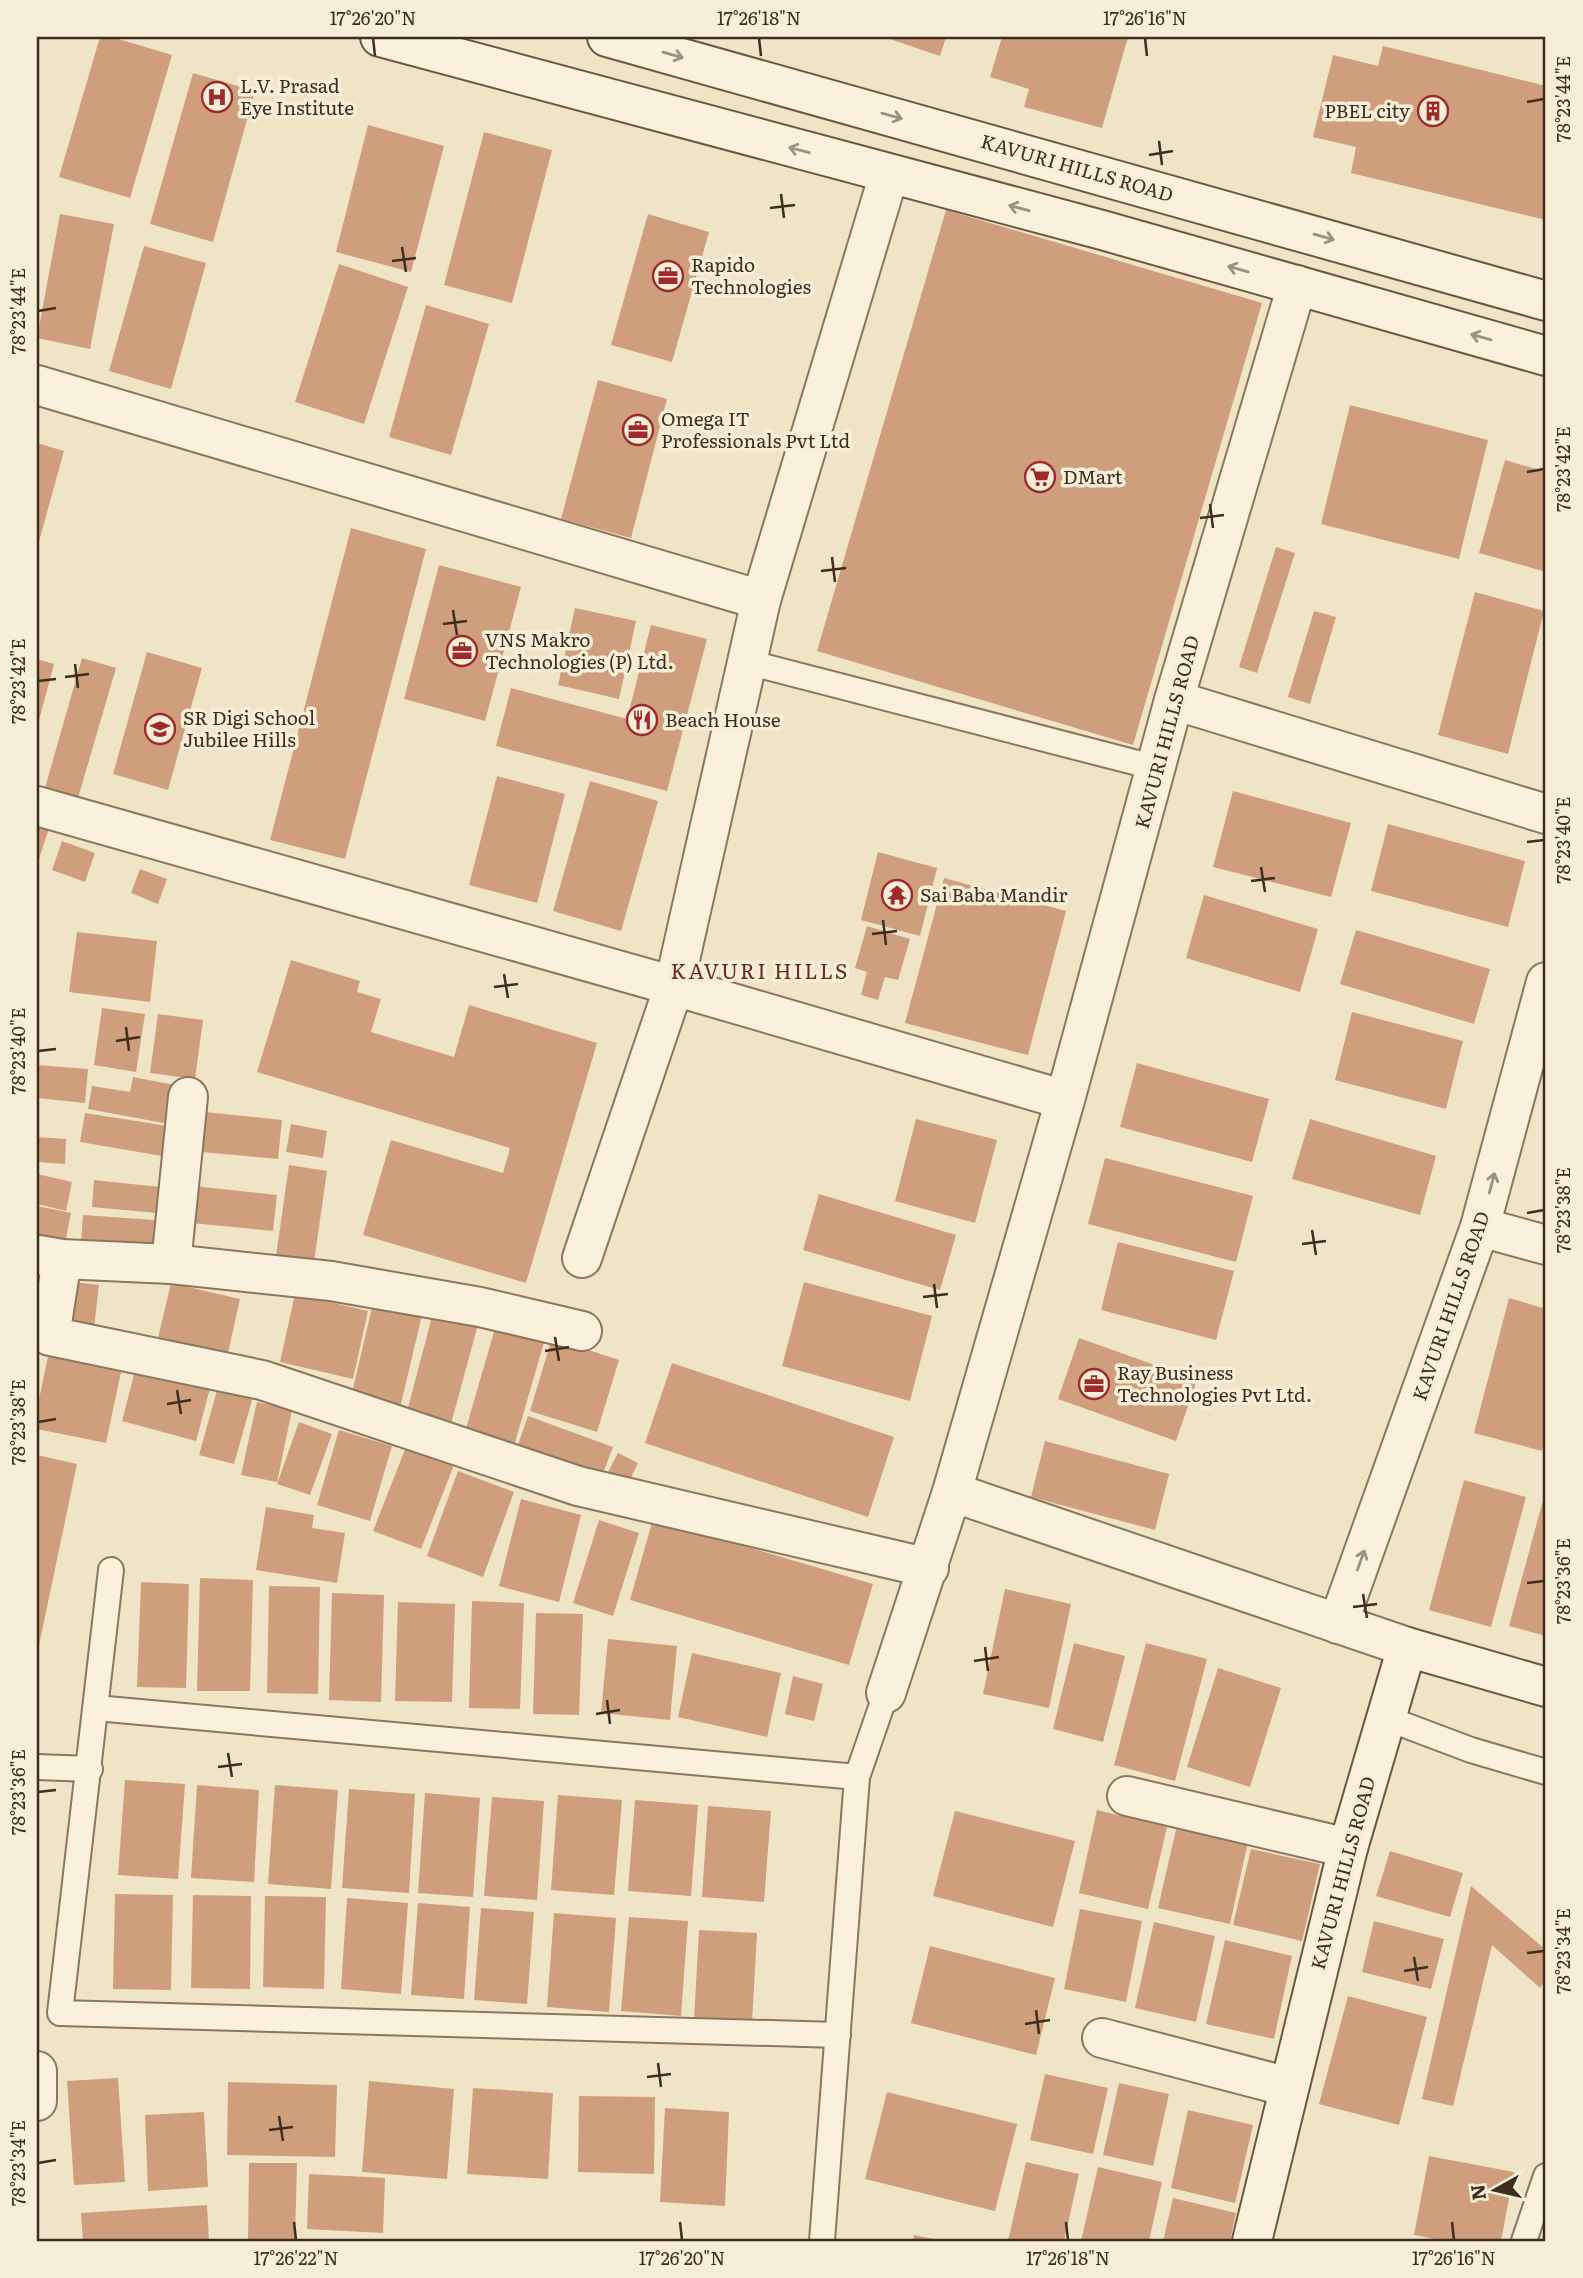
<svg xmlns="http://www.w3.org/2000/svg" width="1583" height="2278" font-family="Literata,serif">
<rect width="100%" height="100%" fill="#f0e4c8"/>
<!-- building -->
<g fill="#cf9f7d">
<path d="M100,37H112L172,55L130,198L59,177Z"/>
<path d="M884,37H946L940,56Z"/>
<path d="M1002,37H1128L1102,128L1024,107L1029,89L990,77Z"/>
<path d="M1383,46L1546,86V220L1351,173L1356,147L1313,137L1333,55L1378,66Z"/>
<path d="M193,73L255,91L213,242L150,224Z"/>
<path d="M368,125L444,146L411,272L336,252Z"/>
<path d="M484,132L552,150L512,303L444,285Z"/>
<path d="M946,210L1262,303L1133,745L817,651Z"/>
<path d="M60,214L114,224L90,349L37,338Z"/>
<path d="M648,214L709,232L672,362L611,345Z"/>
<path d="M144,246L206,263L171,389L109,371Z"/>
<path d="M339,264L408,287L364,424L295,402Z"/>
<path d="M426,305L489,324L451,455L389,437Z"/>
<path d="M598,380L667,399L631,538L561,519Z"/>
<path d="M1350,405L1488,440L1459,559L1321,524Z"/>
<path d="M37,443L64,451L38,545H37Z"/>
<path d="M1505,460L1546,472V572L1479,553Z"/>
<path d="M351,528L426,549L345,859L270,840Z"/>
<path d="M1276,547L1295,553L1257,673L1239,667Z"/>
<path d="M439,565L521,587L485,721L404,699Z"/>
<path d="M1475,592L1544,611L1508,754L1438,735Z"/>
<path d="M575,608L636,621L619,699L558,685Z"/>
<path d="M1314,611L1336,617L1310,704L1288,697Z"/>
<path d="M651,625L707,639L667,791L496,746L511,688L627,719Z"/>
<path d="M147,652L202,668L168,790L113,774Z"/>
<path d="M82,658L116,668L78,798L45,788Z"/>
<path d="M37,659L54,664L38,724H37Z"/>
<path d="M497,776L565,794L537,903L469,885Z"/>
<path d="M590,781L658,801L621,931L553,911Z"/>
<path d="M1233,791L1351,823L1331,897L1213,867Z"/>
<path d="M37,814L52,819L37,865Z"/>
<path d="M1388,824L1525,861L1508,927L1371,891Z"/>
<path d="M62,841L95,853L85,882L52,870Z"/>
<path d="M878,852L937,868L920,936L861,920Z"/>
<path d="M140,869L167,879L158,904L131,893Z"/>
<path d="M944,878L1066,911L1028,1055L905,1023Z"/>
<path d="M1204,895L1318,929L1300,992L1186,958Z"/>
<path d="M867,926L910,939L898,980L885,977L878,1000L861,995L867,972L855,968Z"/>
<path d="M1356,930L1490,969L1474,1024L1340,984Z"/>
<path d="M77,932L157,941L150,1002L69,992Z"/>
<path d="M291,960L360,981L357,992L381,999L371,1032L454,1057L469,1005L597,1043L526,1283L363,1235L391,1140L503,1173L510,1148L257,1072Z"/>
<path d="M102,1008L145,1014L136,1072L94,1065Z"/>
<path d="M1352,1012L1463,1041L1446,1109L1335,1080Z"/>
<path d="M158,1014L203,1020L195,1079L150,1073Z"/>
<path d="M1137,1063L1269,1099L1252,1162L1120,1127Z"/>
<path d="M37,1065L88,1069L85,1103L37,1098Z"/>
<path d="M133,1077L180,1086L174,1125L88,1109L92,1086L130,1092Z"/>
<path d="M205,1112L282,1120L278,1159L202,1152Z"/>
<path d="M85,1113L174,1127L168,1157L80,1142Z"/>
<path d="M916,1119L997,1140L975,1223L895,1201Z"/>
<path d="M1310,1119L1436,1156L1420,1215L1292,1179Z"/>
<path d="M291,1124L327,1131L323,1158L286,1152Z"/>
<path d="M37,1137L66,1139L65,1164L37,1162Z"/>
<path d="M1105,1158L1253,1196L1236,1262L1088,1224Z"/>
<path d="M289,1165L327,1171L314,1262L276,1256Z"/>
<path d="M37,1174L72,1182L66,1211L37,1204Z"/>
<path d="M94,1180L160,1187L157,1213L92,1207Z"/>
<path d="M185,1185L277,1195L273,1231L181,1222Z"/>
<path d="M819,1194L956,1235L940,1290L803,1250Z"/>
<path d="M37,1206L71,1213L63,1254L37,1248Z"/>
<path d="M83,1215L155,1220L154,1250L81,1245Z"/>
<path d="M1118,1242L1234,1271L1216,1340L1101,1310Z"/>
<path d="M66,1281L99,1285L94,1327L60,1323Z"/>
<path d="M804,1282L932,1316L910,1401L782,1366Z"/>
<path d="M171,1283L240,1299L228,1353L158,1338Z"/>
<path d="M295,1294L368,1311L353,1379L280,1362Z"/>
<path d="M1509,1298L1546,1309V1433L1542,1451L1474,1433Z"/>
<path d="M374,1299L423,1311L399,1412L350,1401Z"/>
<path d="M435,1305L480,1317L448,1435L404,1423Z"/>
<path d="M496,1325L545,1339L514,1446L465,1432Z"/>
<path d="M552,1338L619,1360L597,1432L530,1411Z"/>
<path d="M1079,1338L1197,1380L1176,1441L1058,1399Z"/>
<path d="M48,1356L121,1372L106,1443L37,1429V1409Z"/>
<path d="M137,1363L212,1381L196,1441L122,1421Z"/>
<path d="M672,1363L894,1437L868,1517L645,1443Z"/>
<path d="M219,1383L254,1393L234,1464L199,1455Z"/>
<path d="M257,1402L292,1410L277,1482L241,1475Z"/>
<path d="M528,1416L613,1447L599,1484L515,1453Z"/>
<path d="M299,1422L332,1434L310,1495L277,1484Z"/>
<path d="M339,1430L392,1446L370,1521L317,1505Z"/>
<path d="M1045,1441L1169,1474L1155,1530L1031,1497Z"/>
<path d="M406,1447L454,1465L421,1549L373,1531Z"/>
<path d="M618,1453L638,1463L624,1492L603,1482Z"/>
<path d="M37,1455L77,1464L38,1650H37Z"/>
<path d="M458,1471L514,1492L483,1577L427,1556Z"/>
<path d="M1464,1480L1526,1497L1491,1627L1429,1610Z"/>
<path d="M1546,1489V1636L1509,1626Z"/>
<path d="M521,1499L581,1515L559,1602L499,1586Z"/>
<path d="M266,1507L314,1515L312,1528L345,1533L337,1583L256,1570Z"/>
<path d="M653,1519L873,1584L849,1665L630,1600Z"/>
<path d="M599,1520L639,1533L613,1616L573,1603Z"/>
<path d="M200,1578L253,1580L250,1691H197Z"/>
<path d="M141,1582L189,1584L186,1688L137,1687Z"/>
<path d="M269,1586L320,1587L318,1694L267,1693Z"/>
<path d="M1005,1589L1071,1604L1049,1708L983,1694Z"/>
<path d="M332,1593L384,1595L381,1702L329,1700Z"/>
<path d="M472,1601L524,1603L520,1709L469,1708Z"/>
<path d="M398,1602L455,1604L452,1702L395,1701Z"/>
<path d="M536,1613L583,1614L579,1715L533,1714Z"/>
<path d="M608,1639L677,1646L670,1720L601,1713Z"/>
<path d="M1074,1643L1125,1656L1103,1742L1053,1729Z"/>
<path d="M1146,1643L1207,1659L1175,1781L1114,1765Z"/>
<path d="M692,1653L781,1673L767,1737L678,1717Z"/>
<path d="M1218,1668L1281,1688L1250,1787L1187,1767Z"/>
<path d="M793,1676L823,1684L814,1721L785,1714Z"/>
<path d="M125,1780L185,1784L178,1879L118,1875Z"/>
<path d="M197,1785L259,1790L254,1882L191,1878Z"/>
<path d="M275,1785L338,1790L331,1889L268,1884Z"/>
<path d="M349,1789L415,1794L409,1893L342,1888Z"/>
<path d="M425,1793L480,1798L473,1897L418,1893Z"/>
<path d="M558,1795L622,1800L614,1895L551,1890Z"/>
<path d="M492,1797L544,1801L537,1900L484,1896Z"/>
<path d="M635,1800L698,1805L691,1896L628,1891Z"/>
<path d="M708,1806L771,1811L764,1902L702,1897Z"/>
<path d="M1097,1810L1167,1827L1148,1909L1079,1893Z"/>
<path d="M955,1811L1075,1841L1053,1927L933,1896Z"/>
<path d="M1178,1821L1249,1837L1230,1924L1158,1908Z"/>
<path d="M1251,1849L1320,1864L1302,1941L1233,1925Z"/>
<path d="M1390,1851L1463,1873L1450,1917L1376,1896Z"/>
<path d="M1471,1886L1546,1950V1979L1540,1988L1492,1945L1453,2106L1422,2099Z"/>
<path d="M115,1894L173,1895L171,1990L113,1989Z"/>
<path d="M193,1895L251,1896L250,1989L191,1988Z"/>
<path d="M265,1896L326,1897L324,1989L263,1987Z"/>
<path d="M347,1898L408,1903L401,1994L341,1989Z"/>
<path d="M418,1903L470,1907L464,1999L411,1995Z"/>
<path d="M481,1908L534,1912L527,2004L474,2000Z"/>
<path d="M1080,1909L1142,1921L1126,2002L1064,1989Z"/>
<path d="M554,1913L616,1918L609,2012L547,2007Z"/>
<path d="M629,1917L688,1921L681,2016L621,2011Z"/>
<path d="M1374,1921L1444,1939L1431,1989L1362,1972Z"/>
<path d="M1154,1922L1215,1936L1196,2022L1135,2008Z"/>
<path d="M699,1930L757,1933L752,2022L694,2019Z"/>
<path d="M1225,1940L1292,1956L1274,2039L1206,2024Z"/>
<path d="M930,1946L1055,1978L1036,2055L911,2023Z"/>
<path d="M1348,1996L1427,2017L1399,2125L1319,2104Z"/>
<path d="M1045,2074L1108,2088L1093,2154L1030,2140Z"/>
<path d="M118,2078L125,2182L74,2185L67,2081Z"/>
<path d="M369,2081L454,2089L447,2179L362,2172Z"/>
<path d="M228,2082L337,2085L335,2157L227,2155Z"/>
<path d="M1119,2083L1169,2094L1153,2166L1103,2155Z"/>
<path d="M473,2088L553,2093L548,2179L467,2174Z"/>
<path d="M887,2092L1017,2124L995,2211L865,2179Z"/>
<path d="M579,2096L655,2097L654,2174L578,2172Z"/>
<path d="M665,2108L729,2112L725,2206L660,2202Z"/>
<path d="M1188,2110L1253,2125L1235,2203L1171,2188Z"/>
<path d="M204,2112L208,2187L148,2191L145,2115Z"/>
<path d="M1429,2156L1514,2172L1501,2241H1445L1414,2235Z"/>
<path d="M1026,2162L1079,2174L1064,2241H1008Z"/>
<path d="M249,2163H297L295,2241H248Z"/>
<path d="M1098,2167L1162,2182L1149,2241H1081Z"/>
<path d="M309,2174L385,2178L383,2233L307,2229Z"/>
<path d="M1173,2198L1236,2213L1230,2241H1163Z"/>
<path d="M207,2205L209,2241H83L81,2213Z"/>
<path d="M914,2235L938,2240V2241H913Z"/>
</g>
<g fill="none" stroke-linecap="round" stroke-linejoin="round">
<!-- lane casing -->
<g stroke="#8d765c" stroke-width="28">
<g id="lane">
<path d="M747,662L1157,768"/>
<path d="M111,1570L60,2013L838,2035"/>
<path d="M96,1708L857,1777"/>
<path d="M1386,1718L1471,1750L1546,1772"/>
<path d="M37,1767L90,1769"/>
<path d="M822,2241L857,1777L886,1693"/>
<path d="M1524,2241L1546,2176"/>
</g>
</g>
<!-- street casing -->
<g stroke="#8d765c" stroke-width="42">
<g id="street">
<path d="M37,385L761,600"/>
<path d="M1174,700L1546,814"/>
<path d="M37,806L674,986L1065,1100"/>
<path d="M1480,1227L1546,1245"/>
<path d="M39,1255L62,1259L171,1264L331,1281L480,1307L582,1331"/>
<path d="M582,1258L674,986L761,600L889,174"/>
<path d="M62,1259L50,1336L262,1380L578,1486L929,1568"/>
<path d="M171,1264L188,1097"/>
<path d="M952,1492L1407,1647"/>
<path d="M1338,1624L1480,1227L1546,982"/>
<path d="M886,1693L952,1492L1065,1100L1174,700L1297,285"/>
<path d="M1127,1796L1348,1848"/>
<path d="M1102,2038L1289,2087"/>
<path d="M37,2101V2071"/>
</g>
</g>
<!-- secondary casing -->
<g stroke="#6f573f" stroke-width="42">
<g id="secondary">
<path d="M380,37L1102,230L1546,356"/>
<path d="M607,37L1546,301"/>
<path d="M1252,2241L1348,1848L1407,1647L1546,1687"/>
</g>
</g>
<!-- lane -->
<use href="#lane" stroke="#faf1dc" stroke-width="24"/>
<!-- street -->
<use href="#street" stroke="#faf1dc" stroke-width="38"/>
<!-- secondary -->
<use href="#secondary" stroke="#faf1dc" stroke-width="38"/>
</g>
<!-- one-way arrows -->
<defs><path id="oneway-shaft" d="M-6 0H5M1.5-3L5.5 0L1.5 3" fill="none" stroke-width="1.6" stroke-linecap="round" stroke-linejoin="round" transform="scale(1.75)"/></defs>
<g stroke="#9c907e">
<use href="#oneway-shaft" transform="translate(673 55) rotate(16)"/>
<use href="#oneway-shaft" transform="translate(892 116) rotate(16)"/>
<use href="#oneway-shaft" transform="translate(799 150) rotate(-165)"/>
<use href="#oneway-shaft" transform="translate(1019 208) rotate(-165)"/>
<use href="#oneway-shaft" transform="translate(1324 237) rotate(16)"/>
<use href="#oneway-shaft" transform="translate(1238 269) rotate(-164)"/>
<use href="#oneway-shaft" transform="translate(1481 337) rotate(-164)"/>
<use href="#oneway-shaft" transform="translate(1492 1183) rotate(-75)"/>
<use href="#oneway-shaft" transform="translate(1361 1560) rotate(-70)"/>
</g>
<!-- ticks -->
<path fill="none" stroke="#3d2e20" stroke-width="2.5" d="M373,38L375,56M759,38L761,56M1145,38L1147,56M1527,102L1544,99M1159,141L1162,165M1149,155L1173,151M781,194L784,218M770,208L795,205M402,247L406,272M392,261L416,258M38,311L56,308M1527,472L1544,469M1210,504L1213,528M1200,518L1224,515M832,557L835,582M821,571L846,568M453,610L457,635M443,624L467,621M75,664L78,688M65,677L89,674M38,681L56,679M1527,842L1544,840M1261,867L1265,892M1251,881L1275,878M883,920L886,945M872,934L897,931M504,974L508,998M494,987L518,984M126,1027L129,1051M116,1041L140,1037M38,1051L56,1049M1527,1213L1544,1210M1312,1230L1316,1255M1302,1244L1326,1241M934,1284L937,1308M923,1297L948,1294M555,1337L559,1361M545,1351L569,1347M177,1390L181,1414M167,1404L191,1400M38,1422L56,1419M1527,1583L1544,1581M1363,1594L1367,1618M1353,1607L1377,1604M985,1647L988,1671M974,1661L999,1657M607,1700L610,1724M596,1714L620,1710M228,1753L232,1777M218,1767L242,1764M38,1792L56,1790M1527,1953L1544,1951M1414,1957L1418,1981M1404,1971L1428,1967M1036,2010L1039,2034M1025,2024L1050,2020M658,2063L661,2087M647,2077L671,2074M279,2116L283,2141M269,2130L293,2127M38,2163L56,2160M294,2222L296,2240M680,2222L682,2240M1066,2222L1068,2240M1452,2222L1454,2240"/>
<!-- icons -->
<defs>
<g id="hospital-ring" transform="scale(1.575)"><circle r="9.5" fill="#f7eed8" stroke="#9e2a2b" stroke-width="1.5"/><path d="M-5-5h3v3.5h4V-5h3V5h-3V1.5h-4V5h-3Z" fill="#9e2a2b"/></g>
<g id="building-ring" transform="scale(1.575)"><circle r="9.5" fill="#f7eed8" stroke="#9e2a2b" stroke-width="1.5"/><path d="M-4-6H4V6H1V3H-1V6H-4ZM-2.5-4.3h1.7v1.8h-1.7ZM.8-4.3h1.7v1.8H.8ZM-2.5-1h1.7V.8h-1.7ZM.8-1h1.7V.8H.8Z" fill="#9e2a2b"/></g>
<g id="office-ring" transform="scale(1.575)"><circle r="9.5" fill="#f7eed8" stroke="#9e2a2b" stroke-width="1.5"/><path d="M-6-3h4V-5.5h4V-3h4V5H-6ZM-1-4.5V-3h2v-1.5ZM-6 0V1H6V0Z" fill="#9e2a2b"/></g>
<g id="supermarket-ring" transform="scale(1.575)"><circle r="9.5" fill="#f7eed8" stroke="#9e2a2b" stroke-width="1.5"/><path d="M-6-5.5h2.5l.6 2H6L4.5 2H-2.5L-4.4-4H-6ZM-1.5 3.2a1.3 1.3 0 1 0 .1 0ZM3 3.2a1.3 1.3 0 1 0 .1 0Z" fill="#9e2a2b"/></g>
<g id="restaurant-ring" transform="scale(1.575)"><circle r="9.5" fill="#f7eed8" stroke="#9e2a2b" stroke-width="1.5"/><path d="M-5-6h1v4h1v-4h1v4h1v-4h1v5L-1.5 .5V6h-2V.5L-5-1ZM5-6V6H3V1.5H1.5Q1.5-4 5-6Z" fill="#9e2a2b"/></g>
<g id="school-ring" transform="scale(1.575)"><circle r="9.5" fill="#f7eed8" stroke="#9e2a2b" stroke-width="1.5"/><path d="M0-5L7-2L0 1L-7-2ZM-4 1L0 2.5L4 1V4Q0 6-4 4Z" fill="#9e2a2b"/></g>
<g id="temple-ring" transform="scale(1.575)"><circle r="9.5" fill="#f7eed8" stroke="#9e2a2b" stroke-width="1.5"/><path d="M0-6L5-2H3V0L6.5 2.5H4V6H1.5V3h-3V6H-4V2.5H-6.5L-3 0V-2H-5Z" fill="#9e2a2b"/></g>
</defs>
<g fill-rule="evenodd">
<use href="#hospital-ring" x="217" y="97"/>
<use href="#building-ring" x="1433" y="111"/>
<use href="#office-ring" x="668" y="276"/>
<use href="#office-ring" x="638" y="430"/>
<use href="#supermarket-ring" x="1040" y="477"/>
<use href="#office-ring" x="462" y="651"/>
<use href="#restaurant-ring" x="642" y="720"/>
<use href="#school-ring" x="160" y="729"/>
<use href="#temple-ring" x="897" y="895"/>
<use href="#office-ring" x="1094" y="1384"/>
</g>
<g text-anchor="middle" stroke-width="7" stroke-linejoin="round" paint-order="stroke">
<!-- poi labels -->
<g font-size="19" fill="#3d2e20" stroke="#f7eed8" text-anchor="start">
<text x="240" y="93">L.V. Prasad<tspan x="240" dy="22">Eye Institute</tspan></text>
<text x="1410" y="118" text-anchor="end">PBEL city</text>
<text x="691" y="272">Rapido<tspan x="691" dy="22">Technologies</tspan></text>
<text x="661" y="426">Omega IT<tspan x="661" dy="22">Professionals Pvt Ltd</tspan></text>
<text x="1063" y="484">DMart</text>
<text x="485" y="647">VNS Makro<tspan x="485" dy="22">Technologies (P) Ltd.</tspan></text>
<text x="183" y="725">SR Digi School<tspan x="183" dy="22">Jubilee Hills</tspan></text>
<text x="665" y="727">Beach House</text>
<text x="920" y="902">Sai Baba Mandir</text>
<text x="1117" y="1380">Ray Business<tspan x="1117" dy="22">Technologies Pvt Ltd.</tspan></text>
</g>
<!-- street labels -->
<g font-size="19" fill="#3d2e20" stroke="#f7eed8">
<text transform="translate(1077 168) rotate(16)" y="7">KAVURI HILLS ROAD</text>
<text transform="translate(1167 732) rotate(-75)" y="7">KAVURI HILLS ROAD</text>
<text transform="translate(1451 1306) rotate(-71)" y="7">KAVURI HILLS ROAD</text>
<text transform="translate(1343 1873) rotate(-75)" y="7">KAVURI HILLS ROAD</text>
</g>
<!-- neighbourhood labels -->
<g font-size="21" letter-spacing="2" fill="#6b2e1e" stroke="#f7eed8">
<text x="760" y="979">KAVURI HILLS</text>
</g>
</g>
<!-- border -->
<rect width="1583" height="2278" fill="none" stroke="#f7eed8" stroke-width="77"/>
<!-- north arrow -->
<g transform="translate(1495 2190) rotate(262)" stroke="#f7eed8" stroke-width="5" paint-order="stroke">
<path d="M0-5L12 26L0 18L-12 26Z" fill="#3d2e20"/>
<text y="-10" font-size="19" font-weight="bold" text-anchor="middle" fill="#3d2e20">N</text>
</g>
<rect x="38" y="38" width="1506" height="2202" fill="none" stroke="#3d2e20" stroke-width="2.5"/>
<g font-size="18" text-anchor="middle" fill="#3d2e20">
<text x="373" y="25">17°26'20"N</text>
<text x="759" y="25">17°26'18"N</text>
<text x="1145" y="25">17°26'16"N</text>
<text transform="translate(1564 99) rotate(-90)" y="6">78°23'44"E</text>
<text transform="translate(19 311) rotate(-90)" y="6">78°23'44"E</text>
<text transform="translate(1564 469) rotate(-90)" y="6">78°23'42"E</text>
<text transform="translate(19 681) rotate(-90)" y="6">78°23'42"E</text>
<text transform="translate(1564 840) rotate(-90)" y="6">78°23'40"E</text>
<text transform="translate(19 1051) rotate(-90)" y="6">78°23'40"E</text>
<text transform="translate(1564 1210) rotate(-90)" y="6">78°23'38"E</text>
<text transform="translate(19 1422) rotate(-90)" y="6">78°23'38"E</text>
<text transform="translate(1564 1581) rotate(-90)" y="6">78°23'36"E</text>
<text transform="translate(19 1792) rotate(-90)" y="6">78°23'36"E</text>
<text transform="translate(1564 1951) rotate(-90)" y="6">78°23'34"E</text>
<text transform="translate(19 2163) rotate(-90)" y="6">78°23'34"E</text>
<text x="296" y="2265">17°26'22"N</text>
<text x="682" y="2265">17°26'20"N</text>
<text x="1068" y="2265">17°26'18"N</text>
<text x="1454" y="2265">17°26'16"N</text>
</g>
</svg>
